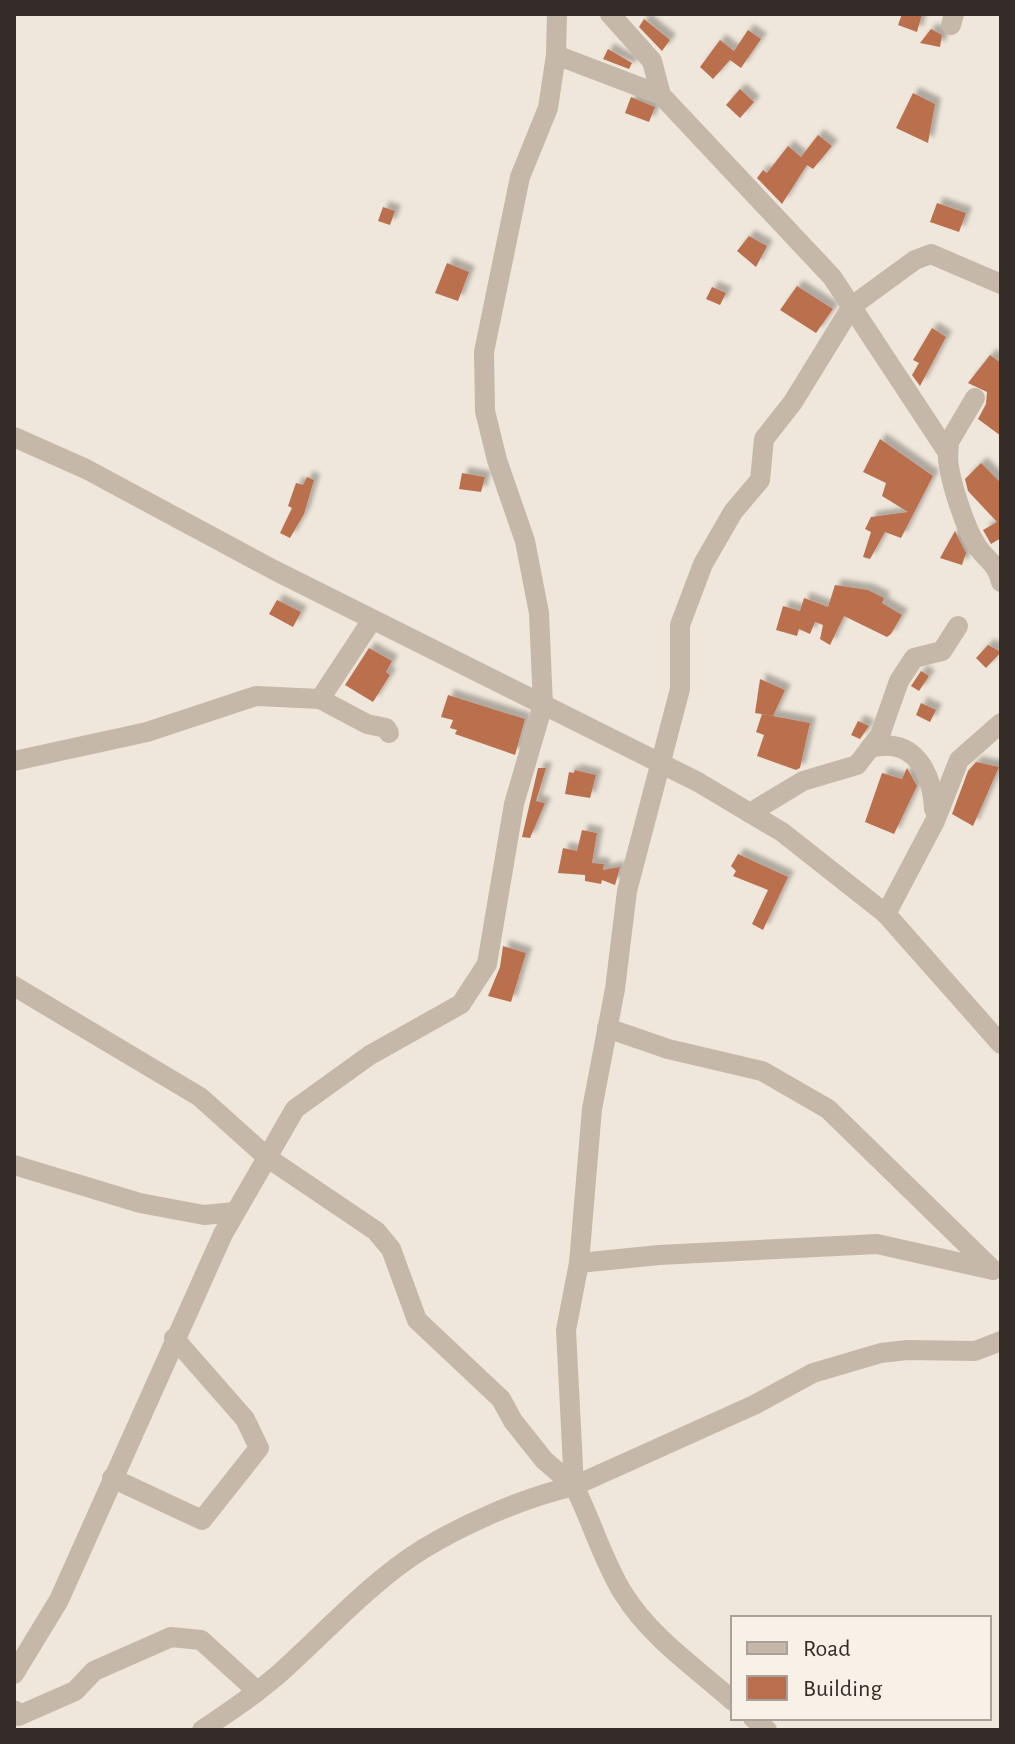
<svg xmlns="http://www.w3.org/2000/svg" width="1015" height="1744" font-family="'Alegreya Sans',sans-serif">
<defs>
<filter id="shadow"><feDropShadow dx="6" dy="-6" stdDeviation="2" flood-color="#0004"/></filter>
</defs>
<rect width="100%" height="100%" fill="#efe7db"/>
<!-- building -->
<g fill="#ba6f4e" filter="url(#shadow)">
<path d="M902,14H922L917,32L898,25Z"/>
<path d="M644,19L670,40L662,51L639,27Z"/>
<path d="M931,29L942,35L940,47L920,43Z"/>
<path d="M748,30L761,39L741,68L730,60L713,79L700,67L720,40L734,51Z"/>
<path d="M608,49L632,63L629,69L603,59Z"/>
<path d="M740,89L754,102L740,118L726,105Z"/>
<path d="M913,93L935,104L928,143L896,128Z"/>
<path d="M631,97L655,107L649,122L625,113Z"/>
<path d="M818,135L832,146L813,169L807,165L782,204L757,178L763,170L767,173L788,146L801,157Z"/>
<path d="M937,203L966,213L959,232L930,222Z"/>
<path d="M383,207L395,211L390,225L378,221Z"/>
<path d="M749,236L767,246L756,267L737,251Z"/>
<path d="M447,263L469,272L458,301L435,293Z"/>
<path d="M797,286L833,309L816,333L780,310Z"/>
<path d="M712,287L726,293L720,305L706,299Z"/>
<path d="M932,328L946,337L920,386L912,375L919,363L913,360Z"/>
<path d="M990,355L1001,363V436L978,419L986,404L987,392L968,383Z"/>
<path d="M880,439L933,476L901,538L885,532L870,559L863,557L871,532L865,529L871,517L908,512L882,496L886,483L863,472Z"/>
<path d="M981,463L1001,483V538L991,544L983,530L997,522L968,491L965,479Z"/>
<path d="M462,473L485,477L481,492L459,489Z"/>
<path d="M307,477L314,480L304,514L290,538L280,533L292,508L288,506L296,483L303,485Z"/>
<path d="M955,531L966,553L962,565L940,558Z"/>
<path d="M835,585L868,590L884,598L882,603L902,615L891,634L887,637L844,616L830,645L820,639L823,625L815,622L810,634L799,629L797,636L776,630L783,606L800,611L804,598L828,607Z"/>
<path d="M277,600L301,612L293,627L269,614Z"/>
<path d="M988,645L1001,652L986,668L976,658Z"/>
<path d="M369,648L392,661L386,672L390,675L373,702L345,685Z"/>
<path d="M921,671L929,676L919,691L911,686Z"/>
<path d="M760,679L785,690L773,716L755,713Z"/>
<path d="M448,695L525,719L515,755L455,734L457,730L450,728L453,720L441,717Z"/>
<path d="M921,703L936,710L930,722L916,715Z"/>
<path d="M762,714L810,723L800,768L796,770L757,756L764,735L756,732Z"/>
<path d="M858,721L869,726L860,739L851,735Z"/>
<path d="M976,762L999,767L973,826L952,814L968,771Z"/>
<path d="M538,768H546L536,801L545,803L530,838L522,837Z"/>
<path d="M907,768L917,786L894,834L865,822L882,773L902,779Z"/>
<path d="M575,770L596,775L590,798L565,794L569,772L574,773Z"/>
<path d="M582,830L597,833L592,863L604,864L603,870L620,867L615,885L602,880L601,884L585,881V875L558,873L563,848L577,851Z"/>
<path d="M738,854L788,877L763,930L752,924L768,890L733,876L736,871L731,866Z"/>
<path d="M503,946L526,953L511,1002L488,996L500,967Z"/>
</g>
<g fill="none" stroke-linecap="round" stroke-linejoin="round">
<!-- minor -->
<g stroke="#c6b8a8" stroke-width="20">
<path d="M610,14L652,61L661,95L832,277L948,453C947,474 965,528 977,546C988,563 995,560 1001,582"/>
<path d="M951,25L954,14"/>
<path d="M556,55L661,95"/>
<path d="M14,437L86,469L274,570L698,782L782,832L886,914L1001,1044"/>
<path d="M948,459L949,442L975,398"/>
<path d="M320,699L367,724L386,728L389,733"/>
<path d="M870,748C914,736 932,772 934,809"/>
<path d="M14,761L147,732L256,696L320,699L372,620"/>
<path d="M750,813L803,781L857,765L880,735L899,681L914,658L942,651L958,626"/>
<path d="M886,914L935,821L959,760L1001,723"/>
<path d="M14,986L200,1097L268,1158L376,1231L391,1249L417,1320L501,1399L513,1421L544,1460L574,1486L566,1330L579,1263L592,1109L615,989L627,891L680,689V625L703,564L733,512L760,480L764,439L793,402L852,306L915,260L931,254L1001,284"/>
<path d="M14,1165L140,1203L204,1215L235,1212"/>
<path d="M579,1263L659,1255L877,1244L993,1270L828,1109L762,1071L668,1049L607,1028"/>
<path d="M112,1478L202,1520L259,1448L245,1419L174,1338"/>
<path d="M574,1486C592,1521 602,1559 623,1593C651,1638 695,1667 733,1701"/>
<path d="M14,1674L59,1600L223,1234L295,1109L370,1055L461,1004L487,964L514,804L543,705L539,613L525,541L497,460L485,411L484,352L520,177L548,108L556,55L557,14"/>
<path d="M14,1710L18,1716L75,1691L94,1671L171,1637L201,1640L257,1691"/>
<path d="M753,1718L767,1730"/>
<path d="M202,1730C229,1712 256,1694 280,1673C326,1632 370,1582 423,1549C468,1522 523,1498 574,1486L754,1405L813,1373L881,1353L907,1350L975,1351L1001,1341"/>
</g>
</g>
<!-- border -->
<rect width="1015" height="1744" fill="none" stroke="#332c28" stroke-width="32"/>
<!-- legend -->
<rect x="731" y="1616" width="260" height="104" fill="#f7f1e7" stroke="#a9a29b" stroke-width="2"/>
<rect x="747" y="1642" width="40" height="12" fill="#c6b8a8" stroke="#a9a29b" stroke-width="2"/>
<text x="803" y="1656" font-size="24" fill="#332c28">Road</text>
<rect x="747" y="1676" width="40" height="24" fill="#ba6f4e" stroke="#a9a29b" stroke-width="2"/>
<text x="803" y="1696" font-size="24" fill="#332c28">Building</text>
</svg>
